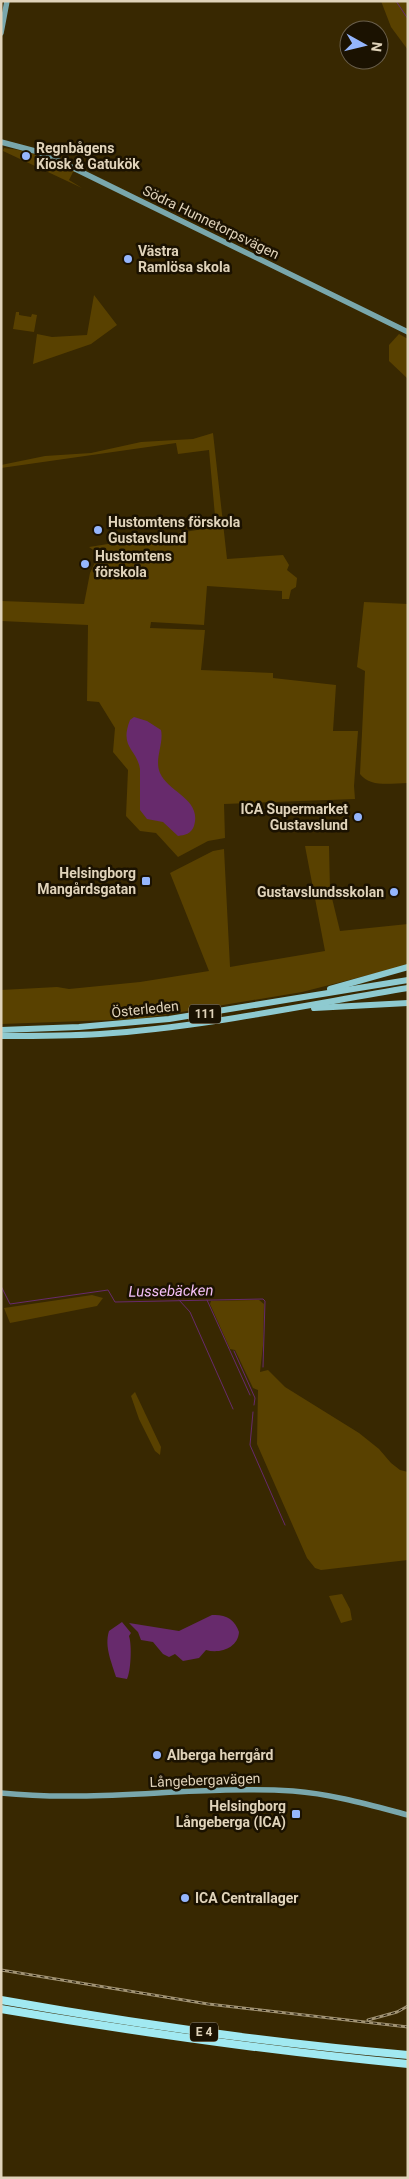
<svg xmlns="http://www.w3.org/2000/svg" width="409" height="2179" font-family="Roboto,sans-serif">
<rect width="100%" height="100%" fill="#382801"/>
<!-- green -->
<g fill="#594100">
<path d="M381,1H408V50L391,27Z"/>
<path d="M4,148C31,150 53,161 77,172H73L69,180L82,188L3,151Z"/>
<path d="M94,295L117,325L91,344L33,364L37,334L52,337L87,335Z"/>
<path d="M16,312H19V315L31,317L32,314L37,315L34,332L13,329Z"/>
<path d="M399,334L408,339V379L389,361V345Z"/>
<path d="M213,433L227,559L283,555L289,565L287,570L297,578L296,587L291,590L289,599H282V591L207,586L204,625L151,622L150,628L205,630L201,670L273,673V678L336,685L333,731H358L354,786L355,799L224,804L225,838L208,841L178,857L156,833L140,831L126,816L128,770L113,752L115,728L99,702L87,701L88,625L1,621V601L84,604L90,573L99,554L89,547L216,527L209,450L178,454L176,443L1,468V465L45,456L91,453L141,442L193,439Z"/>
<path d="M364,602L408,604V783C391,783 371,788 360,774L365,671L357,667Z"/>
<path d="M305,846H329L330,890L340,931L408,924V965L302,992L139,1019L1,1024V990L57,987L69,989L140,982L209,971L170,873L213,851L224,849L230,967L325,951Z"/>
<path d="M92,1295L103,1298L97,1306L10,1323L4,1308Z"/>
<path d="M259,1300L264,1304L263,1345L260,1372L268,1370L285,1387L359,1433L379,1449L391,1463L400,1470L408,1472V1560L321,1570L315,1568L307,1558L257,1444L258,1390L253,1388L235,1350L230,1349L210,1304L211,1301Z"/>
<path d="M135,1392L161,1447L160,1455L155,1451L139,1419L131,1396Z"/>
<path d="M342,1594L350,1609L352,1620L341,1623L329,1596Z"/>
</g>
<!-- water -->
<g fill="#672a6c">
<path d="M134,717L147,721L161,730C164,744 154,759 160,773C169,793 202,799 194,826C191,834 185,835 178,836L163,822L147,819L140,810V769C137,749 119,748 130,720Z"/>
<path d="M212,1615C225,1614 235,1619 239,1632C238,1648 220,1654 206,1650L199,1658L183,1661L175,1654L169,1657L163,1654L153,1642L141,1640L138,1632L129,1623L179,1631Z"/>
<path d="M122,1622L131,1633L129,1636C132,1645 131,1671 127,1679L116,1677C112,1663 104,1647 109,1631Z"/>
</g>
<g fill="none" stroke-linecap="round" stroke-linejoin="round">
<!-- stream -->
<g stroke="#672a6c" stroke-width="1">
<path d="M396,1L408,19"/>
<path d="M1,1286L10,1304L108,1290L115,1302L263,1299L265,1301L263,1367"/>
<path d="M179,1300L190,1312L233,1409"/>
<path d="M207,1300L250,1395"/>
<path d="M234,1351L255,1398L254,1405"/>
<path d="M253,1412L250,1445L285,1525"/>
</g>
<!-- secondary -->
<g stroke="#79a7ac" stroke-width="5.5">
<path d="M1,33L7,1"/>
<path d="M1,142L35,151L57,160L408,332"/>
<path d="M1,1793C98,1803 196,1785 293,1791C332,1794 370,1805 408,1815"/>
</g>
<!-- primary -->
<g stroke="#8ecad0" stroke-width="6">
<path d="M330,989L408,967"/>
<path d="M314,1008L408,1003"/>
<path d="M1,1030L79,1027L169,1019L408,980"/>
<path d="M1,1036C34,1036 67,1036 100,1034C203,1027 306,1005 408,988"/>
</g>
<!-- highway -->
<g stroke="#a1e9f1" stroke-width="8">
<path d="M1,2000C136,2024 271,2043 408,2055"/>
<path d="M1,2009C136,2032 271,2051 408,2064"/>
</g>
<!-- rail casing -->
<g stroke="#a09273" stroke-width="3">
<g id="rail">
<path d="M1,1970L208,2004L408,2027"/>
<path d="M368,2020L397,2012L408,2006"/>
</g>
</g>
<!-- rail -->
<use href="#rail" stroke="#1b1201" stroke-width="1" stroke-dasharray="4" stroke-linecap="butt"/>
</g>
<!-- markers -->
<g fill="#95b6fd" stroke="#1b1201" stroke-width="2">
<circle cx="26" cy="156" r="5"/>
<circle cx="128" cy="259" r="5"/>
<circle cx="98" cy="530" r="5"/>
<circle cx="85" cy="564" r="5"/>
<circle cx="358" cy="817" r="5"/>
<rect x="141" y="876" width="10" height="10" rx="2.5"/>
<circle cx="394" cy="892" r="5"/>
<circle cx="157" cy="1755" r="5"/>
<rect x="291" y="1809" width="10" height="10" rx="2.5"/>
<circle cx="185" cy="1898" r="5"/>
</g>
<g text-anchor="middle" stroke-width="5" stroke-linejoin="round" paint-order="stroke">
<!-- shield labels -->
<g fill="#1b1201" stroke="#a59982" stroke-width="1">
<rect x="189" y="1004.5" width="32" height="19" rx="4"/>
<rect x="190" y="2022.5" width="28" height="19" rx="4"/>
</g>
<g font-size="12" font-weight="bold" fill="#e0d3ba">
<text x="205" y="1018">111</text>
<text x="204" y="2036">E 4</text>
</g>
<!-- poi labels -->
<g font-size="14" font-weight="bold" fill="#e0d3ba" stroke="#1b1201" text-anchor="start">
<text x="36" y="153">Regnbågens<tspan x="36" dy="16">Kiosk &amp; Gatukök</tspan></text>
<text x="138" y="256">Västra<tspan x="138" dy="16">Ramlösa skola</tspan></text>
<text x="108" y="527">Hustomtens förskola<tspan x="108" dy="16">Gustavslund</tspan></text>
<text x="95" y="561">Hustomtens<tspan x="95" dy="16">förskola</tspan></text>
<text x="348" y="814" text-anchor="end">ICA Supermarket<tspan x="348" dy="16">Gustavslund</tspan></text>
<text x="136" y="878" text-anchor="end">Helsingborg<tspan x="136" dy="16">Mangårdsgatan</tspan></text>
<text x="384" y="897" text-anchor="end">Gustavslundsskolan</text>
<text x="167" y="1760">Alberga herrgård</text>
<text x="286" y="1811" text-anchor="end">Helsingborg<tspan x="286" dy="16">Långeberga (ICA)</tspan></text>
<text x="195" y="1903">ICA Centrallager</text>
</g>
<!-- street labels -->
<g font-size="14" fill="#e0d3ba" stroke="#1b1201">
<text transform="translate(211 222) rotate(26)" y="5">Södra Hunnetorpsvägen</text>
<text transform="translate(145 1009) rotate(-6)" y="5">Österleden</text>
<text transform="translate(205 1780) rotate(-2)" y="5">Långebergavägen</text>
</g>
<!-- water labels -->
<g font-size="15" font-style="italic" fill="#f3bff6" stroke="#1b1201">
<text transform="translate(171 1291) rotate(-1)" y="5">Lussebäcken</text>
</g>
</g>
<!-- border -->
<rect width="409" height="2179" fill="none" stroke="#e0d3ba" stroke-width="5"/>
<!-- north arrow -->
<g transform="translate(364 45) rotate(98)"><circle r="24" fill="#1b1201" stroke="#6a5f4b"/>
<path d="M0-4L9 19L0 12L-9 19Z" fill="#95b6fd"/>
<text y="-8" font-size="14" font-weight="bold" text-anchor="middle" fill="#e0d3ba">N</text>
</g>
</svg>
